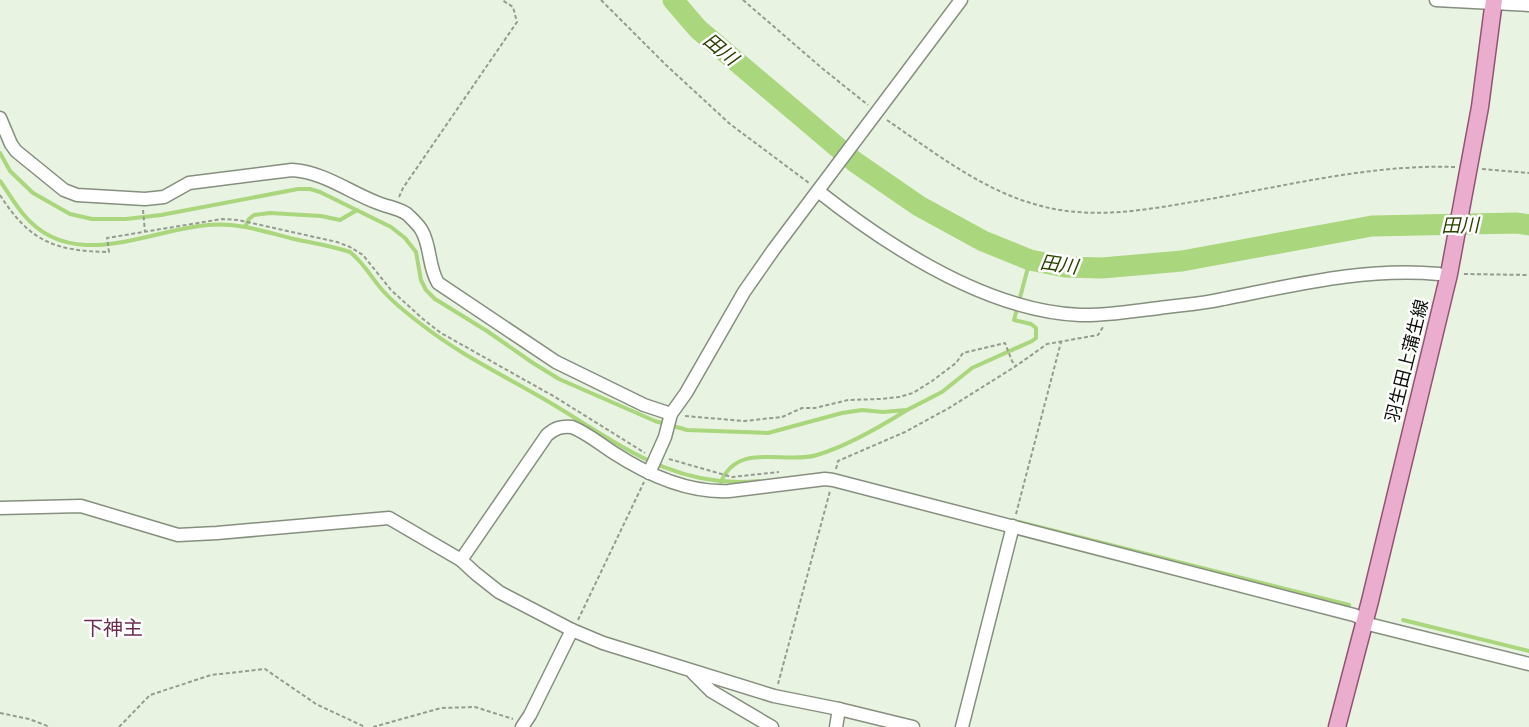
<svg xmlns="http://www.w3.org/2000/svg" width="1529" height="727" font-family="Overpass,'Noto Sans JP',sans-serif">
<rect width="100%" height="100%" fill="#e9f3e1"/>
<g fill="none" stroke-linecap="round" stroke-linejoin="round">
<!-- stream -->
<g stroke="#aad67d" stroke-width="4">
<path d="M0,153L10,171L33,193L70,214L92,219H126L161,215L298,189H310L320,192L391,227L405,238L416,252L421,280L426,290L435,299L487,331L533,363L559,379L655,421L687,430L768,433L842,413L862,410L883,412L907,410L942,392L972,368L1032,341L1036,338V328L1031,324L1014,320L1030,260"/>
<path d="M0,181C8,192 15,205 24,215C72,273 148,230 208,225C237,222 266,232 294,239C313,243 332,246 350,252C366,265 371,278 384,292C395,304 409,315 421,324C459,354 503,375 544,399C614,440 672,490 759,481"/>
<path d="M245,227L249,219L254,215L270,213L321,216L340,220L357,210"/>
<path d="M721,482C738,441 785,465 817,455C847,446 880,427 907,410"/>
<path d="M1019,522L1349,605"/>
<path d="M1403,620L1529,651"/>
</g>
<!-- river -->
<path stroke="#aad67d" stroke-width="21" d="M673,0L698,29L855,162L919,206L983,241L1030,260L1065,267L1102,268L1182,261L1372,226L1517,223L1529,225"/>
<!-- minor casing -->
<g stroke="#868f7f" stroke-width="15">
<g id="minor">
<path d="M1436,0L1529,5"/>
<path d="M0,118L11,144L16,151L64,190L77,195L145,199L164,197L189,183L292,170C324,172 349,192 378,203C388,207 398,208 407,214C412,219 419,225 422,231C431,247 428,266 438,283L556,362L644,405L671,414"/>
<path d="M818,191C889,247 986,311 1080,315C1106,316 1133,311 1159,308C1180,305 1202,304 1223,299C1295,285 1366,267 1439,274"/>
<path d="M649,473L665,437L671,414L686,393L744,292L774,249L961,0"/>
<path d="M0,508L81,506L178,535L217,533L389,518L461,560L475,573L499,592L572,630L603,643L774,696L839,709L913,727"/>
<path d="M461,560L547,435C555,428 561,426 572,427C587,433 600,444 614,453C648,475 688,493 729,491L825,479L833,480L1354,615L1359,617L1364,623L1529,664"/>
<path d="M693,673L711,691L772,727"/>
<path d="M522,727L530,715L572,630"/>
<path d="M836,727L839,709"/>
<path d="M962,727L1013,526"/>
</g>
</g>
<!-- major casing -->
<g stroke="#935374" stroke-width="19">
<path id="major" d="M1337,727L1370,601L1449,274L1480,107L1494,0"/>
</g>
<!-- path -->
<g stroke="#959c8f" stroke-width="2" stroke-dasharray="4 2.5" stroke-linecap="butt">
<path d="M601,0L666,65L730,124L809,183"/>
<path d="M743,0L823,69L868,105"/>
<path d="M887,120C932,151 981,189 1034,204C1087,220 1140,211 1192,202C1279,188 1366,164 1455,167"/>
<path d="M1482,169L1529,173"/>
<path d="M0,195C30,242 55,251 109,252L107,238L222,219L238,220L337,242L350,247L363,255L391,290L423,319L441,333L555,397L645,453"/>
<path d="M399,197L403,188L517,22L513,7L502,0"/>
<path d="M143,210L145,232"/>
<path d="M1464,274L1529,275"/>
<path d="M685,416L744,421L782,417L802,408H815L848,400L880,399L899,397L913,393L932,381L956,363L963,353L1005,343L1012,361L1016,366"/>
<path d="M669,459L732,477L779,472"/>
<path d="M836,469L838,461L905,432L949,408L1016,366L1047,344L1098,335L1103,327"/>
<path d="M1016,514L1061,342"/>
<path d="M578,620L644,482"/>
<path d="M778,684L830,491"/>
<path d="M0,713L29,719L50,727"/>
<path d="M119,727L150,695L211,675L265,669L316,704L365,727"/>
<path d="M373,727L441,708L475,707L513,719"/>
</g>
<!-- minor -->
<use href="#minor" stroke="#fff" stroke-width="12"/>
<!-- major -->
<use href="#major" stroke="#eaadce" stroke-width="16"/>
</g>
<g text-anchor="middle" stroke-width="5" stroke-linejoin="round" paint-order="stroke">
<!-- street labels -->
<g font-size="18" fill="#0c0f09" stroke="#fff">
<text transform="translate(1407 361) rotate(-76)" y="6">羽生田上蒲生線</text>
</g>
<!-- water labels -->
<g font-size="19" font-style="italic" fill="#284200" stroke="#fff">
<text transform="translate(721 49) rotate(40)" y="7">田川</text>
<text transform="translate(1460 225) rotate(-1)" y="7">田川</text>
<text transform="translate(1059 264) rotate(8)" y="7">田川</text>
</g>
<!-- quarter labels -->
<g font-size="20" fill="#6b2c4f" stroke="#fff">
<text x="113" y="635">下神主</text>
</g>
</g>
</svg>
